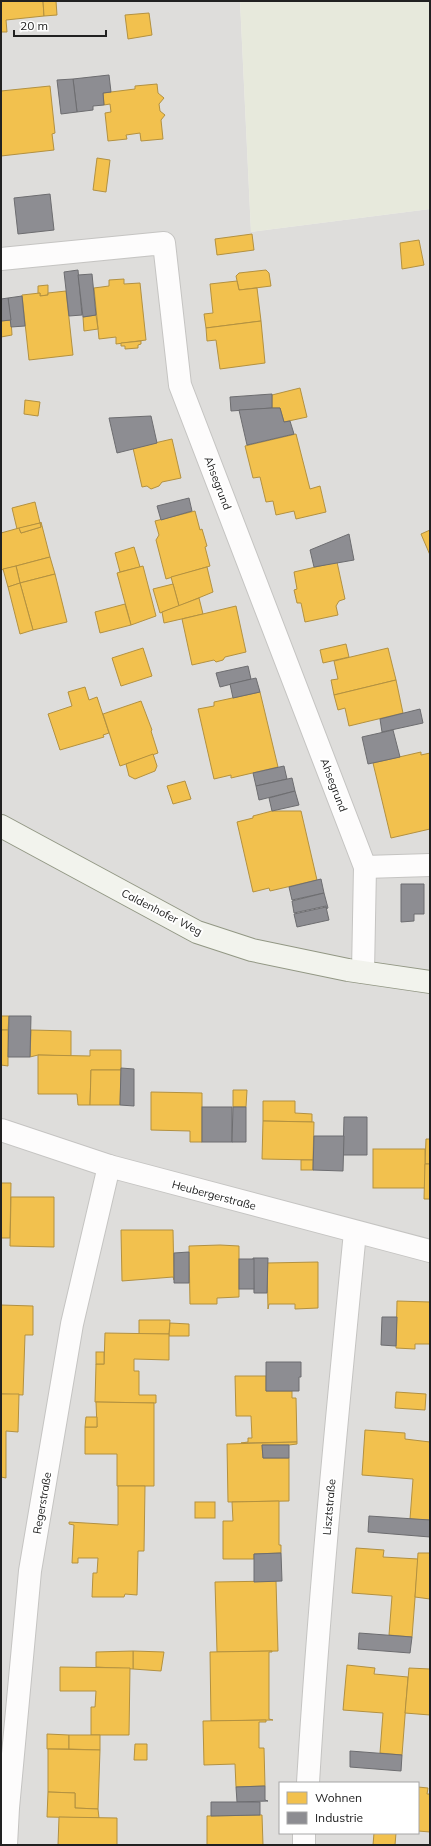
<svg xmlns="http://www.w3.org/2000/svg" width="431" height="1846" font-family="Mulish,sans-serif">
<rect width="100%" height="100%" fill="#efeeea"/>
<!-- residential -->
<path fill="#dedddb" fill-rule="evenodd" d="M1,1H240L251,232L430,209V1845H1ZM280,1783H418V1833H280Z"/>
<!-- farmland -->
<path fill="#e7e9dc" d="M240,1H430V209L251,232Z"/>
<!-- homes -->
<g fill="#f2c14e" stroke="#b39140">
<path d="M1,1H43L44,16L6,20L7,32H1Z"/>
<path d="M43,1H56L57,15L44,16Z"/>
<path d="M149,13L152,35L128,39L125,15Z"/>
<path d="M157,84L158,93L164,98L159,104L160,111L165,115L161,120L163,139L141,141L140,133L126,135L127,139L108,141L105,113L111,112L110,104L104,105L103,93L135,89V86Z"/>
<path d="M50,86L55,133L52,134L54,150L1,156V91Z"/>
<path d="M97,158L110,160L106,192L93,190Z"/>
<path d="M252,234L254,250L217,255L215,239Z"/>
<path d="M419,240L424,265L402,269L400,243Z"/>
<path d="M266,270L269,273L271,286L239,290L236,276L239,273Z"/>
<path d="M124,279V284L140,283L146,340L116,344V337L99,339L94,288L109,286V280Z"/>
<path d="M237,281L239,290L257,288L261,321L206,328L204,314L213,313L210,284Z"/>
<path d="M48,285V295L40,296V293L38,294V286Z"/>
<path d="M66,291L73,355L29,360L22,295L40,293V296L48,295V293Z"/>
<path d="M96,315L98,329L84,331L83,317Z"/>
<path d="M11,320L12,335L1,337V321Z"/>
<path d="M261,321L265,363L220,369L216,340L207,341L206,328Z"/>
<path d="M141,341V344L138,345V348L125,349V346H121V343Z"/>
<path d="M300,388L307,417L284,422L280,408H272V395Z"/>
<path d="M25,400L40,402L38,416L24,414Z"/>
<path d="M296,434L310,489L320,486L326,512L296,519L294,511L276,515L273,501L266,502L260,477L253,478L245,446Z"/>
<path d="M172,439L181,478L162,482L159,486L151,489L147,486L142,487L133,448Z"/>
<path d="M35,502L40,523L17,529L12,508Z"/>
<path d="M195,511L200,530L202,529L207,546L205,547L210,566L166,579L156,540L159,535L155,521Z"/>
<path d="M41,522L50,557L1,570V533L19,528L21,533L41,527L40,523Z"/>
<path d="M40,523L41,527L21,533L19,528Z"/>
<path d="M430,530V555L421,534Z"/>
<path d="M134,547L140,567L120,572L115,553Z"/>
<path d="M50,557L55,574L20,583L16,566Z"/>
<path d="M337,562L345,599L339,601L336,606L338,615L305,622L301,603H297L294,590L297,589L294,572Z"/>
<path d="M16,566L20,583L8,587L3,569Z"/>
<path d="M143,566L156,616L131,625L117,573Z"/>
<path d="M207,567L213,592L179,606L171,577Z"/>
<path d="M55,574L67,622L33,630L20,583Z"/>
<path d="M20,583L33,630L20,634L8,587Z"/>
<path d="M173,584L179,606L160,613L153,589Z"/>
<path d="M199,598L203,614L164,623L162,612Z"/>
<path d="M125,604L131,625L100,633L95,612Z"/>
<path d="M236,606L246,652L225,657L223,660L216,662L214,660L192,665L182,619Z"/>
<path d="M346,644L349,657L323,663L320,650Z"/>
<path d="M143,648L152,676L121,686L112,658Z"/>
<path d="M388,648L396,680L334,695L331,680L338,679L334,661Z"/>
<path d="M396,680L403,713L349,726L345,708L338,710L334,695Z"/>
<path d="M85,687L89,700L97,697L109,733L103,735L104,737L60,750L48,714L72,706L68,692Z"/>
<path d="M260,692L278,767L231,778V775L214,779L198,709L214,706V702Z"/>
<path d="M141,701L152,730L151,731L158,753L120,766L103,714Z"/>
<path d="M421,752V755L430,753V829L391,838L373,763Z"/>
<path d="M153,754L157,766L155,771L135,779L129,776L126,764Z"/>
<path d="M185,781L191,799L173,804L167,786Z"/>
<path d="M272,811H301L317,880L270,891L269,888L253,892L237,822L253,818V816Z"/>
<path d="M1,1016H9L8,1030H1Z"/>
<path d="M1,1030H8V1066L1,1065Z"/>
<path d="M31,1030L71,1031V1056L38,1055L30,1057Z"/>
<path d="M90,1050H121V1070H91L90,1105H78L77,1094H38V1055L90,1056Z"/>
<path d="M91,1070H121L120,1105H90Z"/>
<path d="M233,1090H247L246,1107H233Z"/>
<path d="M151,1092L202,1093V1142H190V1131L151,1130Z"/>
<path d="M263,1101H295V1113L312,1114V1122L263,1121Z"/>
<path d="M263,1121L314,1122L313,1160L262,1159Z"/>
<path d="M426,1139H430V1164H425Z"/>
<rect x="373" y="1149" width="52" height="39"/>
<rect x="301" y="1160" width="12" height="10"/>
<path d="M425,1164H430V1199H424Z"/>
<path d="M1,1183H11L10,1238H1Z"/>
<path d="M11,1197H54V1247L10,1246Z"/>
<path d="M121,1230H173L174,1280L173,1277L122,1281Z"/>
<path d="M220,1245L239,1246V1297L217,1298V1304H190L189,1246Z"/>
<path d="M318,1262V1308L295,1309V1304H269L268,1309L267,1263Z"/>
<path d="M397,1301L430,1302V1344H415V1349L396,1348Z"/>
<path d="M1,1305L33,1306V1335H25L23,1395L1,1394Z"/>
<path d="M139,1320H170L169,1334H139Z"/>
<path d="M170,1323L189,1324V1336H169Z"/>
<path d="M105,1333L169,1334V1360L134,1359V1371H139V1395H156V1403L95,1402L96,1364H104Z"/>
<rect x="96" y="1352" width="8" height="12"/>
<path d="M235,1376H266V1391H292V1398H296L297,1442L241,1443L248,1442V1438H252L251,1416H236Z"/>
<path d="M396,1392L426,1394L425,1410L395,1408Z"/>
<path d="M1,1394H19L18,1432L6,1431V1478L1,1477Z"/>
<path d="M96,1402L154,1403V1486H117V1454H85V1427H97Z"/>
<path d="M86,1417H97V1427H85Z"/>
<path d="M365,1430L405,1433V1439L430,1442V1520L410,1519L413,1479L362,1475Z"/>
<path d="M297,1442V1444L289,1445H262L263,1458H289V1501L228,1502L227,1444Z"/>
<path d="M118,1486H145L144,1551H138L137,1595L125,1594L124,1597H92L93,1573H97L98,1558H78V1563H72L74,1525L69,1524V1522L118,1525Z"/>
<path d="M279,1501V1545H281V1553L254,1554V1559H223V1521H233L232,1502Z"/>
<rect x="195" y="1502" width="20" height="16"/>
<path d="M356,1548L384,1550L383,1557L418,1559L412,1637L389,1635L392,1596L352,1593Z"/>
<path d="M418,1553H430V1599L415,1597Z"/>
<path d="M276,1581L278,1651L217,1652L215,1582Z"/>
<path d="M133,1651L164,1652L161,1671L133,1669Z"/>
<path d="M133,1651V1669L96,1667V1652Z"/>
<path d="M272,1651V1652H269V1719L273,1720L211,1721L210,1652Z"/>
<path d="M347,1665L375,1668L374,1674L408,1677L402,1755L380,1753L383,1713L343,1710Z"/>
<path d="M60,1667L130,1668L129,1735H91V1707H95L96,1691H60Z"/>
<path d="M409,1668L430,1669V1715L405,1713Z"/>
<path d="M266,1720V1722H259V1748H264L265,1786L236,1787L235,1764L204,1765L203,1721Z"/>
<path d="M47,1734L69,1735V1749H47Z"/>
<path d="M69,1735H100V1750L69,1749Z"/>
<path d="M135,1744H147V1760H134Z"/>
<path d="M48,1749L100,1750L98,1809L75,1808V1793L48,1792Z"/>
<path d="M418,1787L428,1788L427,1794H430V1832L418,1831Z"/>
<path d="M48,1792L75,1793V1808L98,1809L99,1818L47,1817Z"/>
<path d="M262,1815L263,1845H207V1816Z"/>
<path d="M59,1817L117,1818V1845H58Z"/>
<path d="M374,1833H396L395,1845H373Z"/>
</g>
<!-- industry -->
<g fill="#8d8d92" stroke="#6d6d70">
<path d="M109,75L111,92L103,93L104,105L93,106V110L77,112L73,79Z"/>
<path d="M73,79L77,112L61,114L57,80Z"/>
<path d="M50,194L54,230L18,234L14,198Z"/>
<path d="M78,270L82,315L69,316L64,272Z"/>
<path d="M92,274L96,315L83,317L78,275Z"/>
<path d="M22,296L25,326L11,327L8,298Z"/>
<path d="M8,298L11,320L1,321V299Z"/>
<path d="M272,394V408L231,411L230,397Z"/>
<path d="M272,408H280L284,422L290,421L294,434L247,445L239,410Z"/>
<path d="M151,416L157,443L117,453L109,418Z"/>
<path d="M189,498L192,511L161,520L157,506Z"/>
<path d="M349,534L354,560L314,567L310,550Z"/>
<path d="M248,666L251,679L220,687L216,673Z"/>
<path d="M256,678L260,692L233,698L230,684Z"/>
<path d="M420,709L423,723L382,732L380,719Z"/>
<path d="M393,730L400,757L368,764L362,737Z"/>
<path d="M284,766L287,779L256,786L253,773Z"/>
<path d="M292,778L295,791L259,800L256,786Z"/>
<path d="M295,791L299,805L272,811L269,798Z"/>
<path d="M321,879L324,893L292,900L289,887Z"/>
<path d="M401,884H424V914H414V921L401,922Z"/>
<path d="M324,893L328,908L326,909V906L294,913L292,901Z"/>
<path d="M326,907L329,920L297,927L294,914Z"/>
<path d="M9,1016H31L30,1057H8Z"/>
<path d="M121,1068L134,1069V1106L120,1105Z"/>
<rect x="202" y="1107" width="30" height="35"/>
<path d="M233,1107H246V1142H232Z"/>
<path d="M344,1117H367V1155H343Z"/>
<path d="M314,1136H344L343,1171L313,1170Z"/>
<path d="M189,1252V1283H174V1253Z"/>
<path d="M253,1258H268L267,1293H254Z"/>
<rect x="239" y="1259" width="15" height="30"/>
<path d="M382,1317H397L396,1346L381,1345Z"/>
<path d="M266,1362H301V1377H299V1391H266Z"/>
<path d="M262,1445H289V1458H263Z"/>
<path d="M369,1516L430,1520V1537L368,1532Z"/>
<path d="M281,1553L282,1581L254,1582V1554Z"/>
<path d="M359,1633L412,1637L410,1653L358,1649Z"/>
<path d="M350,1751L402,1755L401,1771L350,1767Z"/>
<path d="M265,1786V1800L268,1801L237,1802L236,1787Z"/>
<path d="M211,1802H260V1815L211,1816Z"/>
</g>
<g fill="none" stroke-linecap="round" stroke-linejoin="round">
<!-- street casing -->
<g stroke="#c5c4c2" stroke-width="24">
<g id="street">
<path d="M1,259L164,243L180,385L365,867L363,972"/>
<path d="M365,867L430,865"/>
<path d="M1,1130L109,1166L430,1251"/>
<path d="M308,1783C319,1599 337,1416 355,1232"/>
<path d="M6,1845L8,1808L30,1571L72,1324L109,1166"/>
<path d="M304,1845V1833"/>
</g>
</g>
<!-- secondary casing -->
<g stroke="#929784" stroke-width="24">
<path id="secondary" d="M1,826L197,932L252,950L348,970L430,982"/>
</g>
<!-- street -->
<use href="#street" stroke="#fdfcfc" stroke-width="22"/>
<!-- secondary -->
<use href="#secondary" stroke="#f2f3ed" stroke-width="22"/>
</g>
<g text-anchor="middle" stroke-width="4" stroke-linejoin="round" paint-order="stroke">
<!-- street labels -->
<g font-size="11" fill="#212121" stroke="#fff">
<text transform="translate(218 483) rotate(69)" y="4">Ahsegrund</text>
<text transform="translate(334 785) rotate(69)" y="4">Ahsegrund</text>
<text transform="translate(162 912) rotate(27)" y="4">Caldenhofer Weg</text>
<text transform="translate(214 1195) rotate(15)" y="4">Heubergerstraße</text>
<text transform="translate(42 1503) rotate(-80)" y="4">Regerstraße</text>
<text transform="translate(329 1507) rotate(-85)" y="4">Lisztstraße</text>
</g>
</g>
<!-- border -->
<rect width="431" height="1846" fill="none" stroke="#212121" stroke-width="4"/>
<!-- legend -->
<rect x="279" y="1782" width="140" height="52" fill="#ffffff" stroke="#a6a6a6"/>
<rect x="287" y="1792" width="20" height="12" fill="#f2c14e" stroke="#a6a6a6"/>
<text x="315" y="1802" font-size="12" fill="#212121">Wohnen</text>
<rect x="287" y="1812" width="20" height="12" fill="#8d8d92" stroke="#a6a6a6"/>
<text x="315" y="1822" font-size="12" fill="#212121">Industrie</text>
<!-- scale -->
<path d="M14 30v6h92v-6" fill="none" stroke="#212121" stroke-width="2"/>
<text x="20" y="30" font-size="12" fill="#212121" stroke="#ffffff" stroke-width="3" paint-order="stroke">20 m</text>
</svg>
